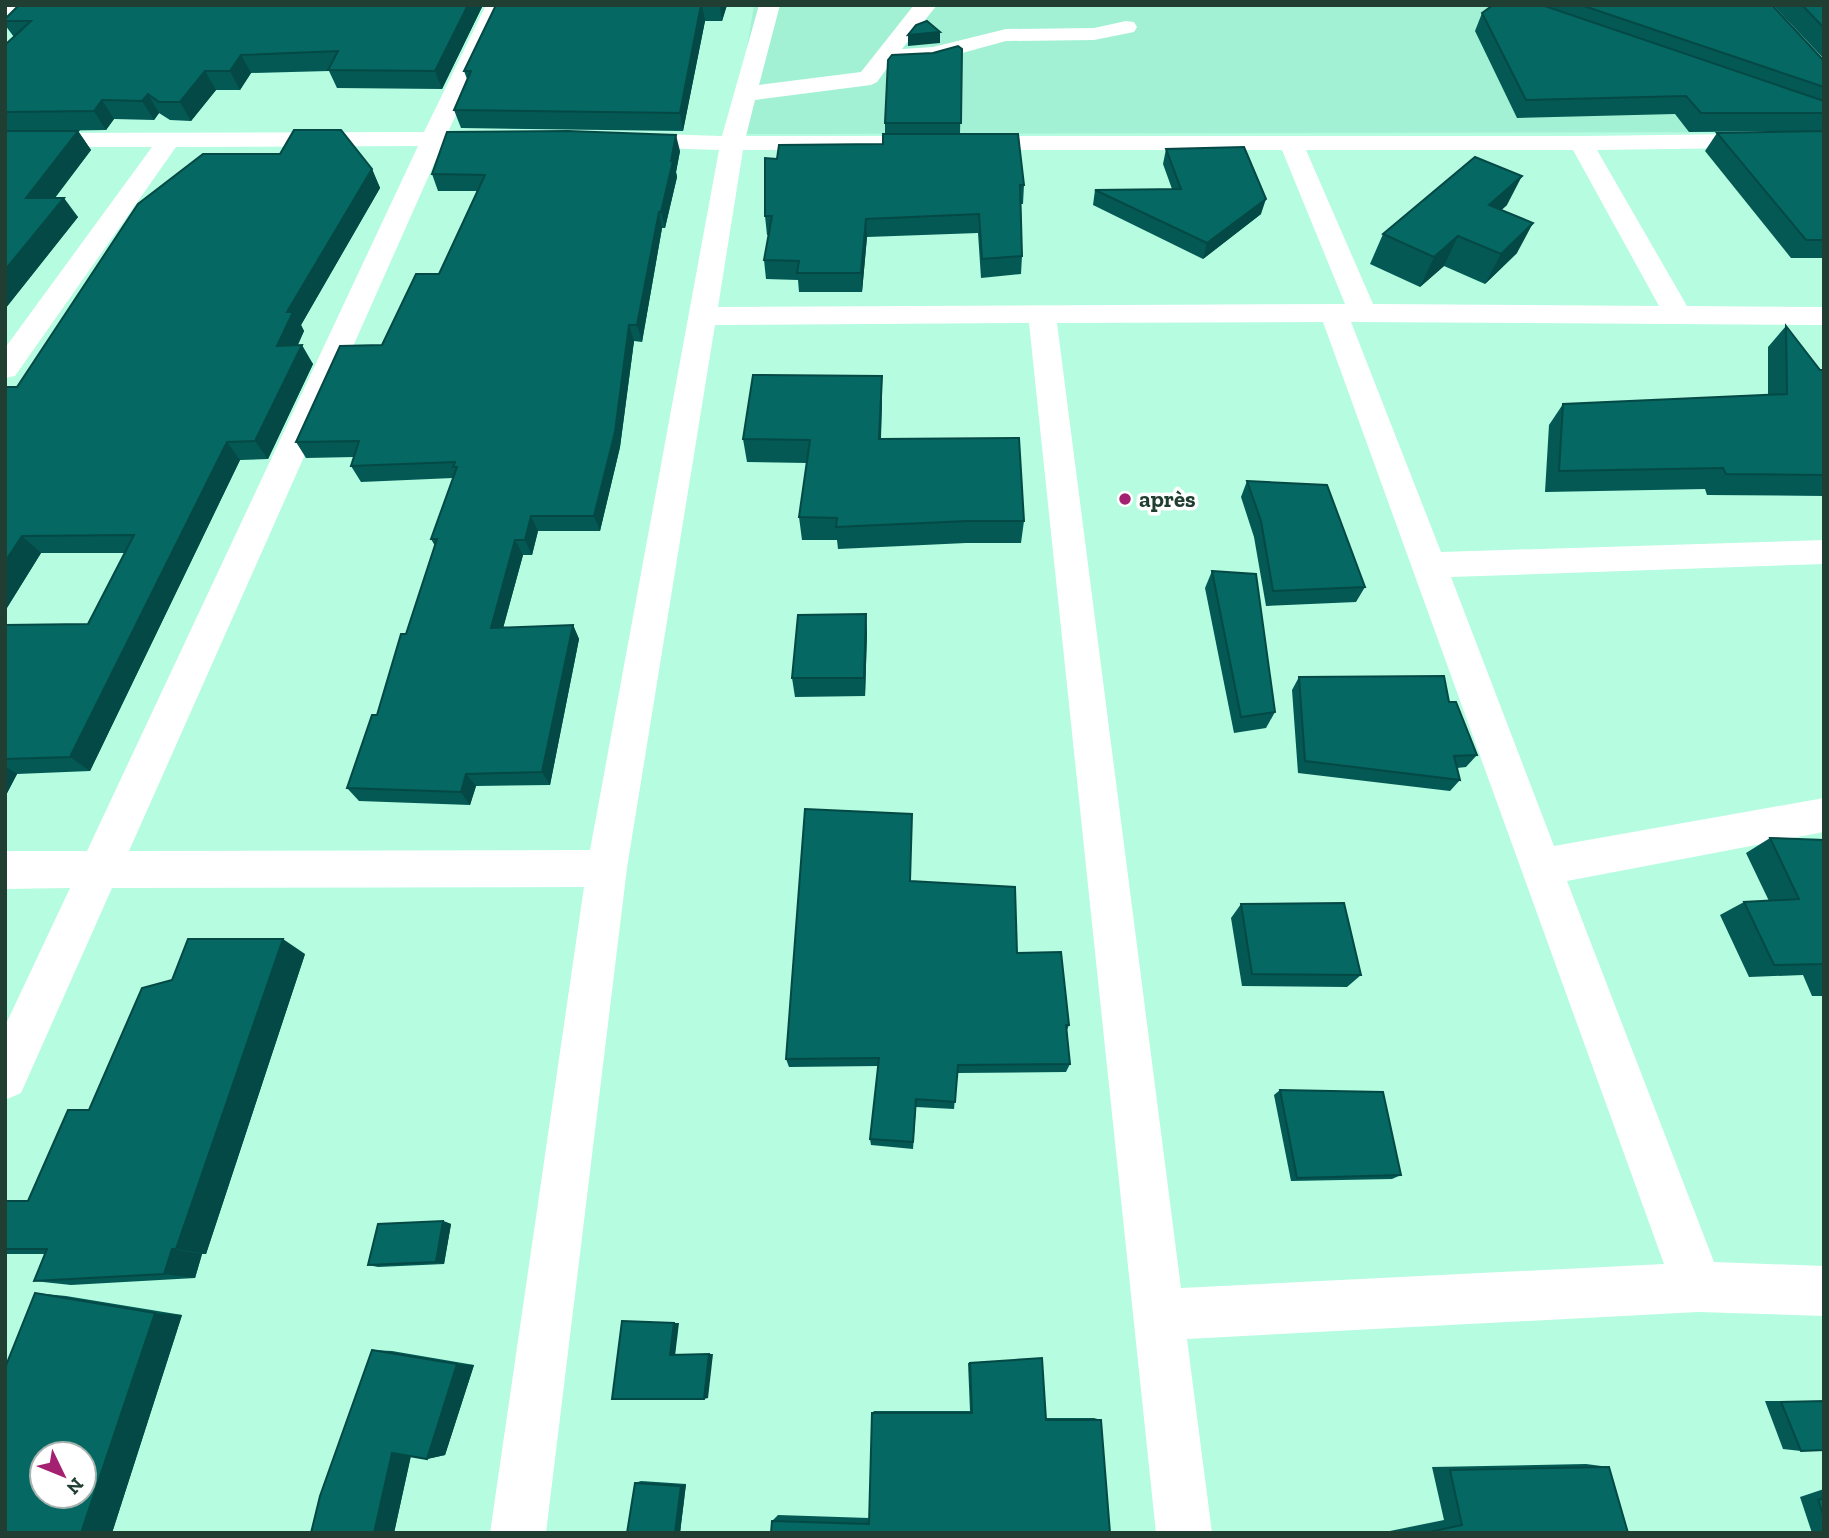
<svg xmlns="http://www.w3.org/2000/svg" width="1829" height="1538" font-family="'Zilla Slab',serif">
<rect width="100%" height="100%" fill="#b5fce1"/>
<!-- built -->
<path fill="#a2f1d4" d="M754,5H1748L1824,87V132L733,134Z"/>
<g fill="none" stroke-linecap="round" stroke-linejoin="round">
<!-- street -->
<g fill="#fff" fill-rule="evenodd">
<path d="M5,5H22L12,16L5,18Z"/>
<path d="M486,5H507L448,132L505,134L509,139L505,144L497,146H442L129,851L590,850L719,150L627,147L619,145L615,140L619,135L627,133L722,136L759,5H780L759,85L861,72L914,5H937L902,49L933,47L1006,29L1094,28L1126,21L1134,22L1137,27L1134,32L1094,40L1006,41L933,61L891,63L877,82L871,85L755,100L746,136H1581L1824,133V147L1597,150L1687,306L1824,307V325L1351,322L1441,552L1824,540V564L1451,577L1554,846L1824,798V832L1567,881L1714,1262L1824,1266V1316L1698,1312L1187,1339L1212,1533H1156L1029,323L715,325L627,868L546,1533H490L584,887L112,888L21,1093L5,1100V1026L70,888L5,889V851H87L418,146L176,147L15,376L5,378V348L152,147H5V133L424,132ZM743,150H1282L1345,304L718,307ZM1306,150H1573L1659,306L1373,304ZM1323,322L1664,1264L1181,1288L1057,323Z"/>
</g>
</g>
<!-- wall -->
<g fill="#045955">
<path d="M483,5L442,89L337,88L329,71L251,73L240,90H216L191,121L170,120L159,113L154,120L114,119L106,130L36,131H78L91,150L55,198L78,217L5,309V45L14,37L5,25V19Z"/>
<path d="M496,5H727L722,21H705L683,131L461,128L454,110L467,79L464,71Z"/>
<path d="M1493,5H1772L1824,61V131L1689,132L1675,114L1517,118L1475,31L1482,13Z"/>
<path d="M1773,5H1824V59Z"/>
<path d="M962,49L960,133H885V123L933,53Z"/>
<path d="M1824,131V258H1791L1705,151L1717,133Z"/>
<path d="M1166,149L1261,214L1203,259L1093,205L1095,190L1172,189L1163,164Z"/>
<path d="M680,151L676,172L677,177L665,228H662L642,342L634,341L620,447L600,531H538L532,555H523L503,628L573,625L579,639L550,785L476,786L470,805L359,801L347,788L377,715L406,634L435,546L431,539L453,478L361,482L351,466L354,457L306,458L296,442L382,345L439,274L477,191H438L432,174Z"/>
<path d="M372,169L380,188L301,325L304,331L298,345L313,364L268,459L240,460L90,771L17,774L5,797V625L88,624L125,553H41L5,611V387H17Z"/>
<path d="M1024,185L1023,204H1021L1022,256L1021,274L981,278L978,233L867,237L862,292H799L798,280L766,279L764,260L769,235H767L765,216Z"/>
<path d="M1507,205L1501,210L1517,253L1485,284L1444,266L1420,287L1370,264L1383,234Z"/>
<path d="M1786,326L1820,370H1824V496L1707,495L1705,489L1545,492L1549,425L1563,404L1768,395V347Z"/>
<path d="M882,399L881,439L1024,521L1021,543H966L838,549L837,540H802L799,517L807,463L747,462L743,439Z"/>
<path d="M1247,481L1365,587L1356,602L1266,606L1254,537L1241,497Z"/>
<path d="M1212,571L1275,712L1266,728L1234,733L1205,588Z"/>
<path d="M866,614L867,633L865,696L795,697L792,678Z"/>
<path d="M1299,677L1449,702L1477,755L1466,767L1457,768L1460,780L1450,791L1298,773L1292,690Z"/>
<path d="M1770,838L1824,840V996H1812L1803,975L1749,977L1720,915L1744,902L1769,901L1746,853Z"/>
<path d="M911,881L1017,953L1069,1025L1067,1030L1070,1064L1066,1072L957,1073L954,1109L916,1107L913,1149L871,1145L870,1139L878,1066L789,1067L786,1059Z"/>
<path d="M1241,904L1361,975L1347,987L1242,986L1231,918Z"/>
<path d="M305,954L206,1254H202L195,1278L71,1285L34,1281L45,1254H5V1201H28L89,1110Z"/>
<path d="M1280,1090L1401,1175L1392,1179L1291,1181L1274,1095Z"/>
<path d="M443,1221L451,1224L444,1264L378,1267L368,1265Z"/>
<path d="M35,1293L66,1296L182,1315L112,1533H5Z"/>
<path d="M372,1350L392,1351L474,1365L445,1455L427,1459L411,1456L394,1533H311Z"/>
<path d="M1042,1358L1046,1418H1094L1101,1420L1110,1533L772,1521L778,1515L869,1518L872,1413L874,1411H970L968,1363Z"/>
<path d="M1765,1401H1824L1801,1451L1783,1449Z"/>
<path d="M1586,1464L1609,1467L1628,1533H1380L1444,1520L1432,1467Z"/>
<path d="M641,1481L686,1484L680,1533H627L635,1483Z"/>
<path d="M1824,1489V1533H1812L1800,1497Z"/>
</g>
<!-- shaded-wall -->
<g fill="#044945">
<path d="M468,5H483L442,89L435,71Z"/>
<path d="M701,5H702L705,21L683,131L680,113Z"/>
<path d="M720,5H727L722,21Z"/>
<path d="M940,32V43L908,46V35Z"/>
<path d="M241,55L251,73L240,90L230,71Z"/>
<path d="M205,71L216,90L191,121L180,102Z"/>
<path d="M148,94L159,113L154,120L142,101Z"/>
<path d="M102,100L114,119L106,130L94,111Z"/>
<path d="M78,131L91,150L40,217L26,198Z"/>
<path d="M676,135L680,151L676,172L677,177L665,228L661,212Z"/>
<path d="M372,169L380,188L301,325L304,331L288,364L277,346L287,312Z"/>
<path d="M1522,176L1507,205L1474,235L1489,205Z"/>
<path d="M64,198L78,217L5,309V270Z"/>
<path d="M1266,199L1261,214L1203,259L1207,243Z"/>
<path d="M659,212L662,228L642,342L637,325Z"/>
<path d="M866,219L867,237L862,292L861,273Z"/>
<path d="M1533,223L1517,253L1485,284L1501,254Z"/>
<path d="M1458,236L1444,266L1420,287L1434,257Z"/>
<path d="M629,325L634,341L620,447L600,531L594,516Z"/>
<path d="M302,345L313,364L268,459L255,441Z"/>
<path d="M882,376V399L880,461L879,439Z"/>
<path d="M227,442L240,460L90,771L70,757Z"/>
<path d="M531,516L538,531L532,555L525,540Z"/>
<path d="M22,536L41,553L5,611V562Z"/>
<path d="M515,540L523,555L499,643L491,628Z"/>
<path d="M866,614L867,633L865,696L864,678Z"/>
<path d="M573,625L579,639L550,785L542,772Z"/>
<path d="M5,766L17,774L5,797Z"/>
<path d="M466,774L476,786L470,805L461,792Z"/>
<path d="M283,939L305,954L206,1254L176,1249Z"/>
<path d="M443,1221L451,1224L444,1264L436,1262Z"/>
<path d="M172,1249L202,1254L195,1278L164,1274Z"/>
<path d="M155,1313L182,1315L112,1533H81Z"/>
<path d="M674,1323H679L675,1356L670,1355Z"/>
<path d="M709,1354H713L708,1398L704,1399Z"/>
<path d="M457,1364L474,1365L445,1455L427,1459Z"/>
<path d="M412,1450L394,1533H374L392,1453Z"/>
<path d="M686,1484L680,1533H675L681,1486Z"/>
</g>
<!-- building -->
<g fill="#056863" stroke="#044945" stroke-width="2" fill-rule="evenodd">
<path d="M19,5H468L435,71L328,70L338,51L241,55L230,71H205L180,102H159L148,94L142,101L102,100L94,111L5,112V45L31,21H5V19Z"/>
<path d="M496,5H701L680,113L454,110L471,71H464Z"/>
<path d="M1493,5H1542L1824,101V113H1701L1686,96L1526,100L1482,13Z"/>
<path d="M1581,5H1772L1824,61V87Z"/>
<path d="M1802,5H1824V28Z"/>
<path d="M927,21L940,32L908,35L916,25Z"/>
<path d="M958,46L962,49L961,123H885L888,60L892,55L933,53Z"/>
<path d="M294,130H341L372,169L287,312H293L277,346L302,345L255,441L227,442L70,757L5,759V625L88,624L134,535L22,536L5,562V387H17L138,204L203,154H280Z"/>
<path d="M5,131H78L26,198H64L5,270Z"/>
<path d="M568,131L676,135L671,161H673L661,212H659L637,325H629L615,432L594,516H531L525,540H515L491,628L573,625L542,772L466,774L461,792L347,788L372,715H377L401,634H406L437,539H431L457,467H453L455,462L351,466L359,441L296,442L340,346L382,345L416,274H439L485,175L432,174L447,132Z"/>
<path d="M1824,131V240H1806L1717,133Z"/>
<path d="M883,134H1018L1024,185H1020L1022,256L982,259L979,214L866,219L861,273H797L799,261L764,260L772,216H765V158L777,159L779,145L883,144Z"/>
<path d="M1244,147L1266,199L1207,243L1095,190L1181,189L1166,149Z"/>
<path d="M1475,157L1522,176L1489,205L1533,223L1501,254L1458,236L1434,257L1383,234Z"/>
<path d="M1786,326L1820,370H1824V475L1726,474L1723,468L1559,471L1563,404L1787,394Z"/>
<path d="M753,375L882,376L879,439L1019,438L1024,521H967L836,527L837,518L799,517L810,440L743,439Z"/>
<path d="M1247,481L1327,485L1365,587L1273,591L1261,521Z"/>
<path d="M1212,571L1256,574L1275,712L1241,717Z"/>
<path d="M866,614L864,678H792L798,615Z"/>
<path d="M1444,676L1449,702H1456L1477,755L1454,756L1460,780L1305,761L1299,677Z"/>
<path d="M805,809L912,814L910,881L1015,887L1017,953L1061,952L1069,1025H1066L1070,1064L958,1065L955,1102L916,1099L913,1142L870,1139L879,1058L786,1059Z"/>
<path d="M1770,838L1824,840V964L1774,965L1744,902L1799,899Z"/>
<path d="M1344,903L1361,975L1252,974L1241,904Z"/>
<path d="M188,939H283L176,1249H172L164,1274L34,1281L47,1249H5V1201H28L68,1110H89L142,988L172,980Z"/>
<path d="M1280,1090L1383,1092L1401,1175L1297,1178Z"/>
<path d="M443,1221L436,1262L368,1265L378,1224Z"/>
<path d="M35,1293L155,1313L81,1533H5V1368ZM42,1454H84V1496H42Z"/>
<path d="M622,1321L674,1323L670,1355L709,1354L704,1399H612Z"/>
<path d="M372,1350L457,1364L427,1459L392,1453L374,1533H311L320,1496Z"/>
<path d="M1042,1358L1046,1420H1101L1110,1533H771L772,1521L869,1524L872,1413H972L970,1363Z"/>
<path d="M1824,1401V1450L1801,1451L1781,1402Z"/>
<path d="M1609,1467L1628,1533H1425L1462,1525L1450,1470Z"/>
<path d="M635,1483L681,1486L675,1533H627Z"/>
<path d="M1824,1498V1517L1818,1500Z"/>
</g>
<!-- markers -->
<circle fill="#a32170" stroke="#fff" stroke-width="2.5" cx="1125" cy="499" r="7"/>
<g text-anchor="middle" stroke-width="7" stroke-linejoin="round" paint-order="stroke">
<!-- poi labels -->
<g font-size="23" font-weight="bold" fill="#213e33" stroke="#fff" text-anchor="start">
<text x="1139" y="507">après</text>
</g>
</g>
<!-- border -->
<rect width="1829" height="1538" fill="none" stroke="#213e33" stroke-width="14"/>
<!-- north arrow -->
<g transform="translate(63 1475) rotate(133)"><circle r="33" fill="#ffffff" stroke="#a6b2ad" stroke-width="2"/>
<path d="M0-5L12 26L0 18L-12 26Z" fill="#a32170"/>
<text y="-10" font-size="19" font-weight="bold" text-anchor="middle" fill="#213e33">N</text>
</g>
</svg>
